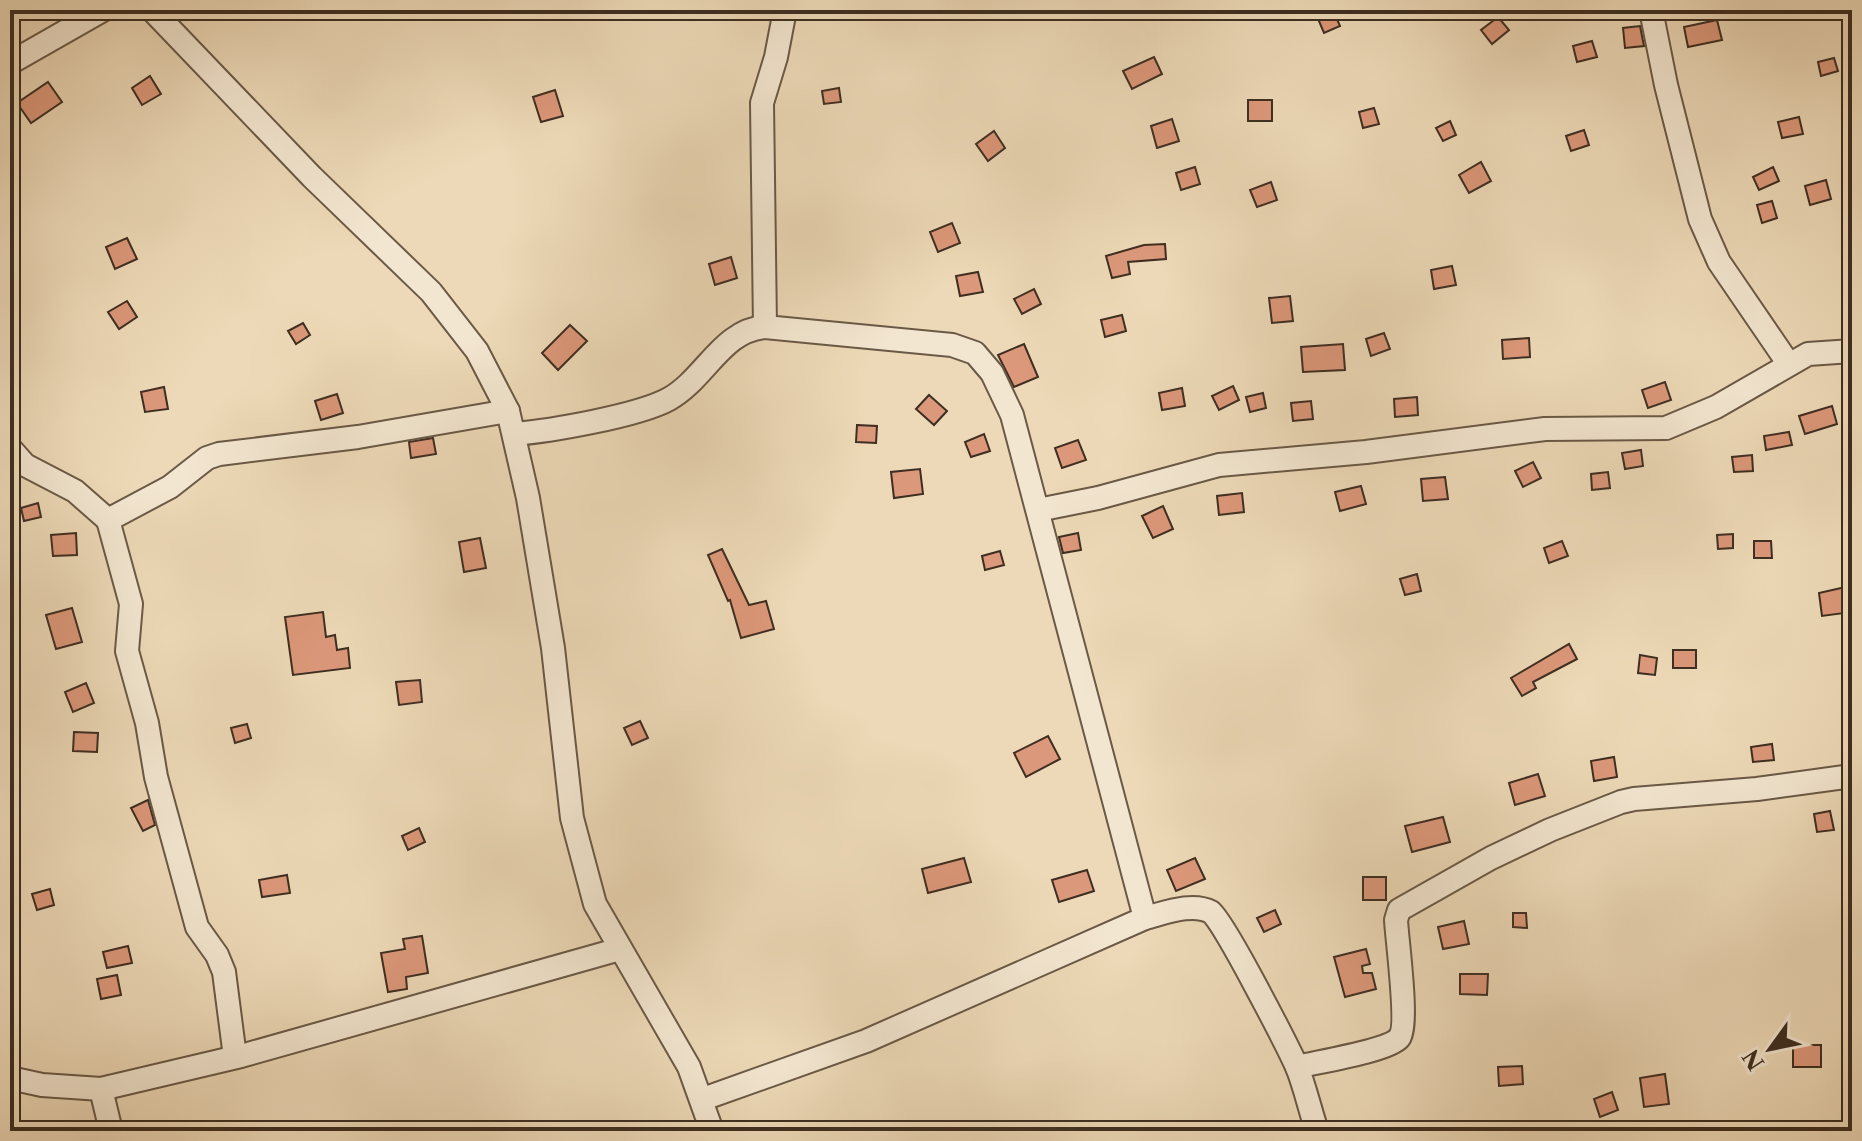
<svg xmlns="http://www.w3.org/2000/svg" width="1862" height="1141" font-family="'Libre Caslon Text',serif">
<rect width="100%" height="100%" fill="#edd9b7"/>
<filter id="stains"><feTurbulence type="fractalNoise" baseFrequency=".0025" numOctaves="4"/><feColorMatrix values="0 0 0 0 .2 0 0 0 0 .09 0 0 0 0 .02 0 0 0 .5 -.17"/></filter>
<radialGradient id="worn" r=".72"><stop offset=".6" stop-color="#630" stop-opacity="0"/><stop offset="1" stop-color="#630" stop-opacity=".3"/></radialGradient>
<!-- building -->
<g fill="#dc987a" stroke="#3e2e21" stroke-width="2">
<path d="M1325,10H1333L1340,26L1324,33L1316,14Z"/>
<path d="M1498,17L1509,30L1492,44L1481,30Z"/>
<path d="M1717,20L1722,40L1688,47L1684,27Z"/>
<path d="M1640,26L1644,46L1625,48L1623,28Z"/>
<path d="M1592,41L1597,57L1577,62L1573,46Z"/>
<path d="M1154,57L1162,74L1132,89L1123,71Z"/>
<path d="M1834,58L1838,71L1821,76L1818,62Z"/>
<path d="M150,76L161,94L142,105L132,88Z"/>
<path d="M48,82L62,102L31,123L17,103Z"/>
<path d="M839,88L841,102L824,104L822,91Z"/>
<path d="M555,90L563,116L541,122L533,97Z"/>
<rect x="1248" y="100" width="24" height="21"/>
<path d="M1374,108L1379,124L1363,128L1359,112Z"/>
<path d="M1799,117L1803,134L1782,138L1778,122Z"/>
<path d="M1172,119L1179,141L1157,148L1151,126Z"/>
<path d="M1450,121L1456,135L1443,141L1436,128Z"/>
<path d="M1584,130L1589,145L1571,151L1566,136Z"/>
<path d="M994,131L1005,148L988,161L976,144Z"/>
<path d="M1481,162L1491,181L1469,193L1459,175Z"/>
<path d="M1195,167L1200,184L1181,190L1176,173Z"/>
<path d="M1773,167L1779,181L1759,190L1753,177Z"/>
<path d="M1826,180L1831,199L1810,205L1805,186Z"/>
<path d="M1271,182L1277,200L1257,207L1250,190Z"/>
<path d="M1772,201L1777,218L1762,223L1757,205Z"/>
<path d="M952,223L960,243L938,252L930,232Z"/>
<path d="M127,238L137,259L115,269L106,247Z"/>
<path d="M1165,244L1166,259L1128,262L1130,274L1112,278L1106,256L1144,245Z"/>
<path d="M731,257L737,278L715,285L709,264Z"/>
<path d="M1452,266L1456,285L1434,289L1431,270Z"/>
<path d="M978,272L983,292L960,296L956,276Z"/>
<path d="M1034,289L1041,304L1022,314L1014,299Z"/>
<path d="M1290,296L1293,321L1272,323L1269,298Z"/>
<path d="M127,301L137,317L119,329L108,312Z"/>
<path d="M1122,315L1126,331L1105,337L1101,320Z"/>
<path d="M303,323L310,335L296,344L288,331Z"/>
<path d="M570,325L587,341L558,370L542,353Z"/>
<path d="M1384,333L1390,349L1371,356L1366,339Z"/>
<path d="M1529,338L1530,357L1503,359L1502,340Z"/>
<path d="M1024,344L1038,377L1014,387L998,355Z"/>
<path d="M1343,344L1345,370L1303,372L1301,347Z"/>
<path d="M1665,382L1671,400L1648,408L1642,390Z"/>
<path d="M1233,386L1239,400L1219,410L1212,396Z"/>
<path d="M164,387L168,409L145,412L141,392Z"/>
<path d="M1182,388L1185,406L1162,410L1159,393Z"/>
<path d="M1263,393L1266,408L1250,412L1246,397Z"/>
<path d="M337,394L343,413L321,420L315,401Z"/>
<path d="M929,395L947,411L934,425L916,409Z"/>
<path d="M1417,397L1418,415L1395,417L1394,399Z"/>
<path d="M1311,401L1313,419L1293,421L1291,403Z"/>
<path d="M1832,406L1837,424L1805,434L1799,416Z"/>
<path d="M857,425L877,426L876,443L856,442Z"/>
<path d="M1789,432L1792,445L1766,450L1764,436Z"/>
<path d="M984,434L990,451L971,457L965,442Z"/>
<path d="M433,438L436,454L411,458L409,442Z"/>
<path d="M1078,440L1086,460L1062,468L1055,448Z"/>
<path d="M1641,450L1643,466L1625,469L1622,453Z"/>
<path d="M1752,455L1753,471L1734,472L1732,457Z"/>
<path d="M1533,462L1541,478L1523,487L1515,471Z"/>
<path d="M920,469L923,494L894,498L891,472Z"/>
<path d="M1608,472L1610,488L1592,490L1591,474Z"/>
<path d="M1445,477L1448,499L1423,501L1421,479Z"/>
<path d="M1361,486L1366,504L1340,511L1335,492Z"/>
<path d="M1242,493L1244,512L1219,515L1217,496Z"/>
<path d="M38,503L41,517L24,521L21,508Z"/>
<path d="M1163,506L1173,529L1153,538L1142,516Z"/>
<path d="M76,533L77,555L53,556L51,535Z"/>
<path d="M1078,533L1081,550L1063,553L1059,537Z"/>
<path d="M1733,534V548L1718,549L1717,535Z"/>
<path d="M480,538L486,568L464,572L459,542Z"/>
<path d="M1562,541L1568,556L1549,563L1544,548Z"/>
<path d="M1754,541H1771L1772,558H1754Z"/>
<path d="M722,549L749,605L766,601L774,629L741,638L730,600L728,601L708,555Z"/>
<path d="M1000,551L1004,565L985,570L982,556Z"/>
<path d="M1417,574L1421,591L1405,595L1400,579Z"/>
<path d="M1850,586L1852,612L1822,616L1819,593Z"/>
<path d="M72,608L82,642L56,649L46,615Z"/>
<path d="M323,612L326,637L335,635L337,650L348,648L350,668L293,675L285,617Z"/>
<path d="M1569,644L1577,659L1533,682L1536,688L1522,696L1511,678Z"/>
<rect x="1673" y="650" width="23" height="18"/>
<path d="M1640,655L1657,658L1655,675L1638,673Z"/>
<path d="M420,680L422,702L399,705L396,682Z"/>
<path d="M86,683L94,703L73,712L65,692Z"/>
<path d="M640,721L648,738L632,745L624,728Z"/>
<path d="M247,724L251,738L235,743L231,728Z"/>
<path d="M74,732L98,733L97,752L73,751Z"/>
<path d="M1048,736L1060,759L1026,777L1014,753Z"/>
<path d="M1772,744L1774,760L1753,762L1751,747Z"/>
<path d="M1614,757L1617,777L1594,781L1591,761Z"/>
<path d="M1538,774L1545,796L1515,805L1509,783Z"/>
<path d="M148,800L155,825L143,831L131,808Z"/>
<path d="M1830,811L1834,830L1817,832L1814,814Z"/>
<path d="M1443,817L1450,842L1412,852L1405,826Z"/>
<path d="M419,828L425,842L408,850L402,836Z"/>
<path d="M964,858L971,882L928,893L922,869Z"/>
<path d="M1195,858L1205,879L1176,891L1167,870Z"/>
<path d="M1087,870L1094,891L1059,902L1052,880Z"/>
<path d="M287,875L290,893L262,897L259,880Z"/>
<rect x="1363" y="877" width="23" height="23"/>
<path d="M50,889L54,905L37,910L32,894Z"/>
<path d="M1275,910L1281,924L1264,932L1257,918Z"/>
<path d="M1513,913H1526L1527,928L1513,927Z"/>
<path d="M1464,921L1469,944L1443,949L1438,927Z"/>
<path d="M422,936L428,973L406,977L407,989L388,992L381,953L405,949L403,939Z"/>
<path d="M128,946L132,963L107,968L103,952Z"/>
<path d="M1366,949L1370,964L1362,966L1363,973H1372L1376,989L1345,997L1334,957Z"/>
<path d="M1460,974H1488L1487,995L1460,994Z"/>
<path d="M117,975L121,995L101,999L97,979Z"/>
<rect x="1793" y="1045" width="28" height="22"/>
<path d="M1522,1066L1523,1084L1499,1086L1498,1067Z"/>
<path d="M1665,1074L1669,1104L1644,1107L1640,1078Z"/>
<path d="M1612,1092L1618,1110L1600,1117L1594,1099Z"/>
</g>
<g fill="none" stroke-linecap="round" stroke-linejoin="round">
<!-- street casing -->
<g stroke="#6a5946" stroke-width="26">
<g id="street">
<path d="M152,10L312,177L431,292L477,351L508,411L528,498L553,648L572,818L595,904L689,1067L712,1131"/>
<path d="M1651,10L1666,85L1700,219L1719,262L1788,363"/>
<path d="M10,63L103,10"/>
<path d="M765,327L762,103L776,57L785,10"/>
<path d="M514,434C550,431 638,416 669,399C705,379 722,330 765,327L952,345L975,353L992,373L1012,415L1145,918L866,1041L703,1099"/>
<path d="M10,448L25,465L75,491L108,520"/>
<path d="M1038,510L1098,498L1219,465L1366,452L1545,429L1666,428L1716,407L1808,354L1852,351"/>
<path d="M1145,918C1165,913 1192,902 1211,912C1222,918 1288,1047 1297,1067C1305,1087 1310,1110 1317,1131"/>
<path d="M235,1057L224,972L217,955L197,927L156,777L147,723L127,651L131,604L108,520L170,487L207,458L219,454L358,437L508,411"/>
<path d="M1297,1067C1316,1062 1388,1051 1399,1038C1409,1026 1397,940 1396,920L1399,910L1491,858L1550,830L1621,802L1634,799L1757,789L1852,776"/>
<path d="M10,1078L42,1085L101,1089L241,1056L620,949"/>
<path d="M101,1089L111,1131"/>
</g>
</g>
<!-- street -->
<use href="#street" stroke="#f3e6d0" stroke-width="22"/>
</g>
<!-- margin -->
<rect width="1862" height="1141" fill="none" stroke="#edd9b7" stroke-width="40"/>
<rect x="12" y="12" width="1838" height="1117" fill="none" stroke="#3e2e21" stroke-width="4"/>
<rect x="20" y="20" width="1822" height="1101" fill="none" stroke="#3e2e21" stroke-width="2"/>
<!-- north arrow -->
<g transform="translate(1770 1049) rotate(237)" stroke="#f3e6d0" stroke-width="6" paint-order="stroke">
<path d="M0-6L14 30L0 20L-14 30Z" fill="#3e2e21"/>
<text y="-12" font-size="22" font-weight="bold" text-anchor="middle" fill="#3e2e21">N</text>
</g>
<rect width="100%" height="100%" filter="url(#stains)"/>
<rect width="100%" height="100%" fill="url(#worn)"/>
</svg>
